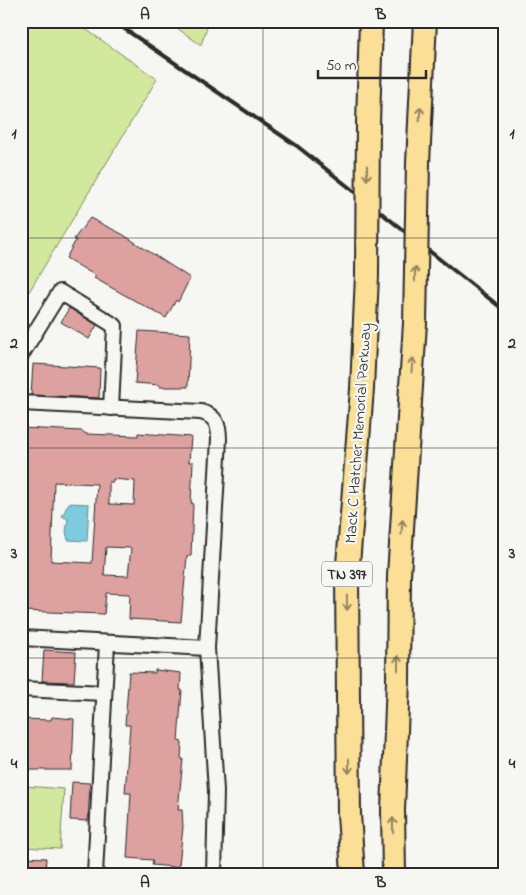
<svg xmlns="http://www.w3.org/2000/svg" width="526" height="895" font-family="'Indie Flower',sans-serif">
<rect width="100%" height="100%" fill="#f6f6f2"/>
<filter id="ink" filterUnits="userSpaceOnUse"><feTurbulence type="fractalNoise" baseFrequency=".02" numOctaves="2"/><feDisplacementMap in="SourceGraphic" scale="10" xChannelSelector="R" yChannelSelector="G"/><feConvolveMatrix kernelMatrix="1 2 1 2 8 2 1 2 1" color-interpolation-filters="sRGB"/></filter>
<g filter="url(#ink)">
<!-- green -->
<g fill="#d2e89d" stroke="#7e8a64">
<path d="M21,21H74L157,79L21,305Z"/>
<path d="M167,21H209L201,45Z"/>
<path d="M25,786L64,789L60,849L22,847Z"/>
</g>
<!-- water -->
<path fill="#7fcbde" stroke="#5d8b96" d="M69,503L89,504L87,541L68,540L66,531L68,519L62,516Z"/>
<!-- building -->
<g fill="#dda2a0" stroke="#2b2b2b" fill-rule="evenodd">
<path d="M90,218L122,234L190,278L178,302L176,300L166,318L94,278L96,276L66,258L76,240L74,239Z"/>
<path d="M69,308L97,325L89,339L61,322Z"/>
<path d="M139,331L190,334L188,387H160V385L135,383Z"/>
<path d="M33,364L100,368L99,398L31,395Z"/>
<path d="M21,428L82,431L86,434L138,436V433L191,437L189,462H193L191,503H193L191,556H187L181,622L129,619L130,594L106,593L104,614L21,611ZM113,479L135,481L134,505L109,504V482H113ZM54,482L97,484L92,563L51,561ZM106,547L131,548L128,576L104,575Z"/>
<path d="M44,650L76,652L74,682L42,681Z"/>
<path d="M155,670L181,673L180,690H182L178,741L182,742L181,758L183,759L178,810H182L183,827L179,865L175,867L152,865L153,860L127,858L131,793H125L130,725H125L129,672L155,673Z"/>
<path d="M52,717L74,719L72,770H31L21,767V719L51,720Z"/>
<path d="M72,782L90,783L88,821L70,820Z"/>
<path d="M21,857L46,858L45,874H21Z"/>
</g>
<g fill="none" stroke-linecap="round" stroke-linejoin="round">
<!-- minor casing -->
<g stroke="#2b2b2b" stroke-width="18">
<g id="minor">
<path d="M21,355L60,292L115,326L111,408"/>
<path d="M21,403L201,412C216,416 219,425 219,439L207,648L216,791L214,874"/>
<path d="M21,638L207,648"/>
<path d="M21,689L104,693"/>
<path d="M95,874L107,643"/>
</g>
</g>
<!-- trunk casing -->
<g stroke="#2b2b2b" stroke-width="26">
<g id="trunk">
<path d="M368,124L371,21"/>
<path d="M418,163L425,21"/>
<path d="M353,874L349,814L347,577L362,389L367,275"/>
<path d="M394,874L393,810L398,680L399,576L415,323"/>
</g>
</g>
<!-- minor -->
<use href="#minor" stroke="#f6f6f2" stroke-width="14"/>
<!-- trunk -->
<use href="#trunk" stroke="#fbdf96" stroke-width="22"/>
<!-- rail -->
<path stroke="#2b2b2b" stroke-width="4" d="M113,21L297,146L505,311"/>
<!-- trunk-bridge casing -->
<g stroke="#2b2b2b" stroke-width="26" stroke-linecap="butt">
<g id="trunk-bridge">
<path d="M367,275L368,124"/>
<path d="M415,323L418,163"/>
</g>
</g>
<!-- trunk-bridge -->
<use href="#trunk-bridge" stroke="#fbdf96" stroke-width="22"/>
</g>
<!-- one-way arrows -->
<defs><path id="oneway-shaft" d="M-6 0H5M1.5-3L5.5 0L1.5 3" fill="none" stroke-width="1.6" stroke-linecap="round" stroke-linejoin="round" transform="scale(1.25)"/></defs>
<g stroke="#938560">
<use href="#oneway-shaft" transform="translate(420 114) rotate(-87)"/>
<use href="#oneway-shaft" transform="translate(367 173) rotate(90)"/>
<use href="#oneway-shaft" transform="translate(415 274) rotate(-89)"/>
<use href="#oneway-shaft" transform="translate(412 365) rotate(-86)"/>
<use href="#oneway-shaft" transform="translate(402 527) rotate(-86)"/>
<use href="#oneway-shaft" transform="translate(347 603) rotate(89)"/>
<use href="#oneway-shaft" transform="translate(398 663) rotate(-90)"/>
<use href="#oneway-shaft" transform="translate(349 766) rotate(90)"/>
<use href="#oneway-shaft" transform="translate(393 825) rotate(-91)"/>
</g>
</g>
<!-- grid -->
<path fill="none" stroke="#2b2b2b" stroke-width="1" stroke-opacity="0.55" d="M263,21V874M21,238H505M21,448H505M21,658H505"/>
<g text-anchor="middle" stroke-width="4.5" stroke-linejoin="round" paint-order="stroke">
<!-- shield labels -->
<rect fill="#f6f6f2" stroke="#686867" stroke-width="1" x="322" y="561.5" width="50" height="25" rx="4"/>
<g font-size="15" font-weight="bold" fill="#2b2b2b">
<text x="347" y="579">TN 397</text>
</g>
<!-- street labels -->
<g font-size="16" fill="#2b2b2b" stroke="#f6f6f2">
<text transform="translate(357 433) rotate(-86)" y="6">Mack C Hatcher Memorial Parkway</text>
</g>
</g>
<!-- margin -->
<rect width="526" height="895" fill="none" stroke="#f6f6f2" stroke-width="55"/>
<!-- scale -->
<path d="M318 70v8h108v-8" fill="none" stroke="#2b2b2b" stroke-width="2.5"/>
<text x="326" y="70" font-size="15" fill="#2b2b2b" stroke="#f6f6f2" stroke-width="4" paint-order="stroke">50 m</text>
<rect x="28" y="28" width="470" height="840" fill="none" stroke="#2b2b2b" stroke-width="2"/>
<g font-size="16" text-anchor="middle" font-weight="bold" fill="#2b2b2b">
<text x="145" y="19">A</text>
<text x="381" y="19">B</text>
<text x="14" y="138">1</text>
<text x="512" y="138">1</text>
<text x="14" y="348">2</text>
<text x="512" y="348">2</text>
<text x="14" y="558">3</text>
<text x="512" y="558">3</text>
<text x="14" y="768">4</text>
<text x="512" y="768">4</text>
<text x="145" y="887">A</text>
<text x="381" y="887">B</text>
</g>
</svg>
